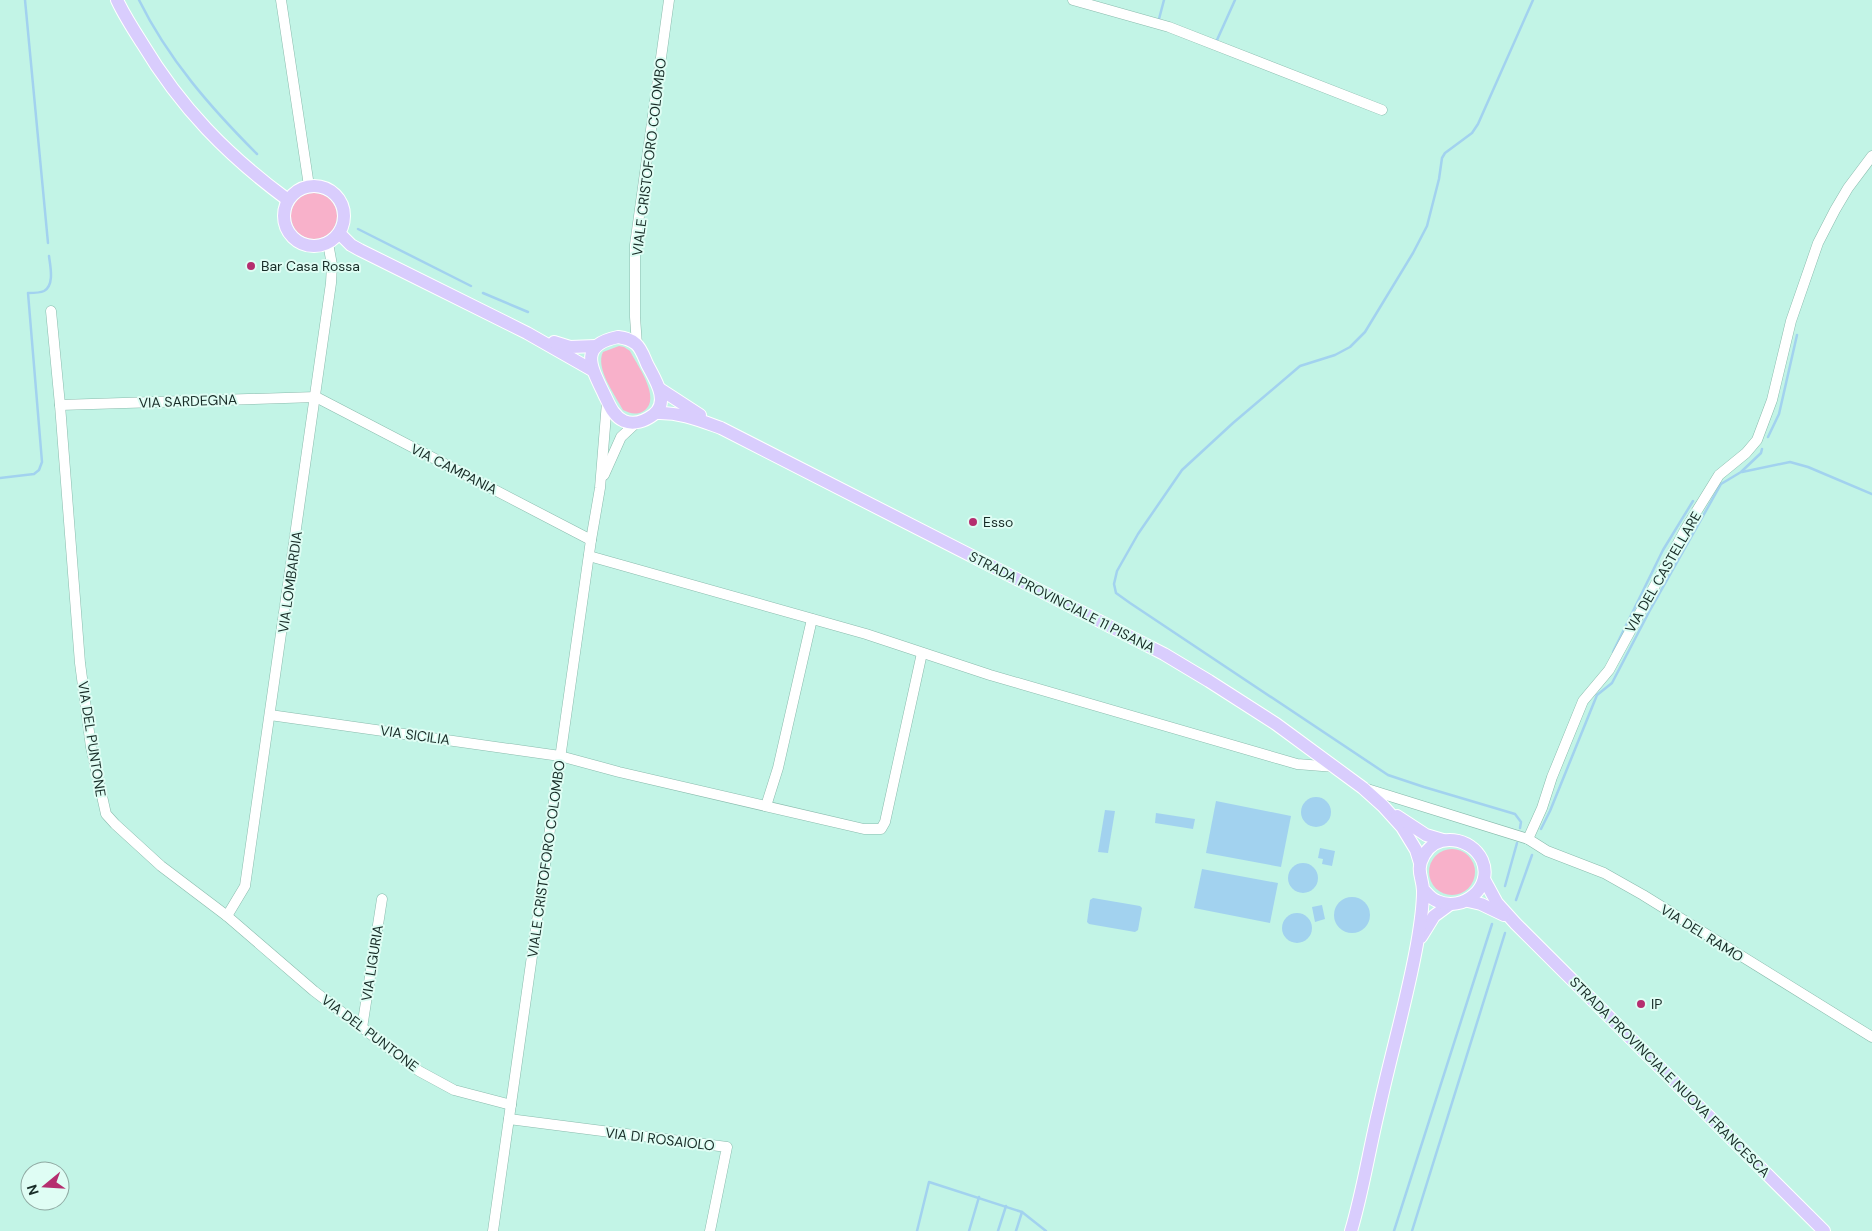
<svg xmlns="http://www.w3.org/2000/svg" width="1872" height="1231" font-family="'DM Sans',sans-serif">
<rect width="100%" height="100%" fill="#c2f4e6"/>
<!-- green -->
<g fill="#f8b1ca">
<circle cx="314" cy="216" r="23"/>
<path d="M619,346L624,347L630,351C637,365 664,401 642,412C635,415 629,413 623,410C615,395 595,368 603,352Z"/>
<circle cx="1452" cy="872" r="23"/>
</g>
<!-- water -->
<g fill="#a2d2ef">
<circle cx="1316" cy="812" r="15"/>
<path d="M1216,801L1291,816L1281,867L1206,853Z"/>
<path d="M1105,810L1115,811L1108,853L1098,852Z"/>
<path d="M1156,813L1195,819L1193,829L1155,823Z"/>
<path d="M1320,848L1335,851L1332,866L1322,864L1323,859L1318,858Z"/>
<circle cx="1303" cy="878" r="15"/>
<path d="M1202,869L1278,883L1270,923L1194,908Z"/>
<circle cx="1352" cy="915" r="18"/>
<path d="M1093,898L1140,906L1142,908L1138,930L1135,932L1089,924L1087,922L1090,900Z"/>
<path d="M1322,905L1325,919L1315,922L1312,907Z"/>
<circle cx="1297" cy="928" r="15"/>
</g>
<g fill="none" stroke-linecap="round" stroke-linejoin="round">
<!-- stream -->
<g stroke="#a2d2ef" stroke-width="2.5">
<path d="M25,0L48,243"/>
<path d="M139,0C168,59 211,108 257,154"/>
<path d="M1159,19L1164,0"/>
<path d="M1217,40L1235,0"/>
<path d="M358,229L471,286"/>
<path d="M483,293L528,312"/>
<path d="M1768,437L1779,414L1797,335"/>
<path d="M1742,472L1790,462L1808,467L1872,494"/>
<path d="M0,478L34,474L39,470L42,462L28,293C33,293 40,293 44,291C55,285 50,265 49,256"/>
<path d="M1613,652L1663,550L1693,501"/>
<path d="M1520,828L1521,822L1515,814L1424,787L1388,775L1130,603L1116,593L1114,584L1117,571L1138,534L1182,470L1233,423L1300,366L1335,355L1350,347L1365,332L1413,253L1427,226L1439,179L1442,158L1445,153L1472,133L1478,124L1533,0"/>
<path d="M1541,829L1550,811L1597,695L1612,683L1649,612L1721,484L1741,472L1761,453L1762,449"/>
<path d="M1505,886L1517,843"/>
<path d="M1516,900L1532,855"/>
<path d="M917,1231L929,1182L1022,1212L1046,1231"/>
<path d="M969,1231L979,1197"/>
<path d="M998,1231L1006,1206"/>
<path d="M1016,1231L1022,1212"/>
<path d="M1394,1231L1492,924"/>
<path d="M1412,1231L1505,933"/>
</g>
<!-- minor casing -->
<g stroke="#8abbad" stroke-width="11">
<g id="minor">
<path d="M281,0L309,186"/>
<path d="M1073,0L1169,27L1382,110"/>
<path d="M51,311L60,405L80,663L91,747L106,814L115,824L161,866L227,916L314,991L419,1071L454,1090L511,1105"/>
<path d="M637,345L635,317V245L669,0"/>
<path d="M60,405L316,397L591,540"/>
<path d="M604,475L621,437L636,423"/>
<path d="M589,556L866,634L990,675L1297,764L1335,767"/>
<path d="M270,715L560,756L619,772L864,829H881L885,822L922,653"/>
<path d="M1364,788L1528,839L1547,851L1604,873L1643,895L1872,1037"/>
<path d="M766,806L778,768L812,619"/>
<path d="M1528,839L1542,808L1552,777L1583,701L1609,670L1685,530L1719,475L1746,453L1757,440L1772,400L1791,321L1818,243L1835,210L1848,188L1872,156"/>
<path d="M227,916L245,886L331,283L332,265L328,243"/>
<path d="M362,1028L382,899"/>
<path d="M509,1119L727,1147L710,1231"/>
<path d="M493,1231L591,540L600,488L607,402"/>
</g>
</g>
<!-- major casing -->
<g stroke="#fff" stroke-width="14">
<g id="major">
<path d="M117,0C124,15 133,29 142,43C181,108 227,155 288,200"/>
<circle cx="314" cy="216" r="30"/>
<path d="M339,233L351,245L360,250L527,333L592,370"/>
<path d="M618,337C625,338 630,339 636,344C641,348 644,357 647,364C654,378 671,402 653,415C645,421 634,425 624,421C613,416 609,404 604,394C591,367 578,345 618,337Z"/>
<path d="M554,342L570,347L596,346"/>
<path d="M660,389L700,415"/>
<path d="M656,413C680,412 699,420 721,428L1164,654L1209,681L1276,724L1363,788L1383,806L1402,827L1416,850L1420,863"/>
<path d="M1397,816L1426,835L1443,840"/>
<path d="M1484,879L1497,903L1516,924L1824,1231"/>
<path d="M1468,901L1481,904L1504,915"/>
<path d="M1421,937L1434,916L1449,905"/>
<path d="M1351,1231C1363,1191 1369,1150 1379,1109C1391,1054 1407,1000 1417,944C1420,927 1423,909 1423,891C1423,877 1415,871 1424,855C1437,832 1471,837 1482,860C1494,887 1463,913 1437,901C1431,899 1427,893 1423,889"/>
</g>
</g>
<!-- minor -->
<use href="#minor" stroke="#fff" stroke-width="10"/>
<!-- major -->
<use href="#major" stroke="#d9cdfd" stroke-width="12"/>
</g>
<!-- markers -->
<g fill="#b52e6f" stroke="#dffdf4" stroke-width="2">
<circle cx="251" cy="266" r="5"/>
<circle cx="973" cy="522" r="5"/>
<circle cx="1641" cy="1004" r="5"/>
</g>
<g text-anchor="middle" stroke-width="4" stroke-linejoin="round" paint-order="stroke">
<!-- street labels -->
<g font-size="14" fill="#182c27" stroke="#dffdf4">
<text transform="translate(649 157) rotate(-83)" y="5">VIALE CRISTOFORO COLOMBO</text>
<text transform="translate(188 401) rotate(-2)" y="5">VIA SARDEGNA</text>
<text transform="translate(454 469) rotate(27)" y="5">VIA CAMPANIA</text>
<text transform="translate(1663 572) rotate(-60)" y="5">VIA DEL CASTELLARE</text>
<text transform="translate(290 582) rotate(-82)" y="5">VIA LOMBARDIA</text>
<text transform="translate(1062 602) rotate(27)" y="5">STRADA PROVINCIALE 11 PISANA</text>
<text transform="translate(415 735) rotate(8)" y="5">VIA SICILIA</text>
<text transform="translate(92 739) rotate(81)" y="5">VIA DEL PUNTONE</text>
<text transform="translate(546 859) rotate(-82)" y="5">VIALE CRISTOFORO COLOMBO</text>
<text transform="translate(1702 933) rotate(32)" y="5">VIA DEL RAMO</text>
<text transform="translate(372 963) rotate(-81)" y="5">VIA LIGURIA</text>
<text transform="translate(370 1033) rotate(37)" y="5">VIA DEL PUNTONE</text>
<text transform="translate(1670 1077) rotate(45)" y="5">STRADA PROVINCIALE NUOVA FRANCESCA</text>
<text transform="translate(660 1139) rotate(7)" y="5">VIA DI ROSAIOLO</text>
</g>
<!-- poi labels -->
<g font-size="14" fill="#182c27" stroke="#dffdf4" text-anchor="start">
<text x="261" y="271">Bar Casa Rossa</text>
<text x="983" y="527">Esso</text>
<text x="1651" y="1009">IP</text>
</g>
</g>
<!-- north arrow -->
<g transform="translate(45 1186) rotate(252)"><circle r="24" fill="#dffdf4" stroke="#8fa9a2"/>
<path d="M0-4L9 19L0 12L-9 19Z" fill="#b52e6f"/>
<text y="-8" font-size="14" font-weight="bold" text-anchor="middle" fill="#182c27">N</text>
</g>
</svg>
